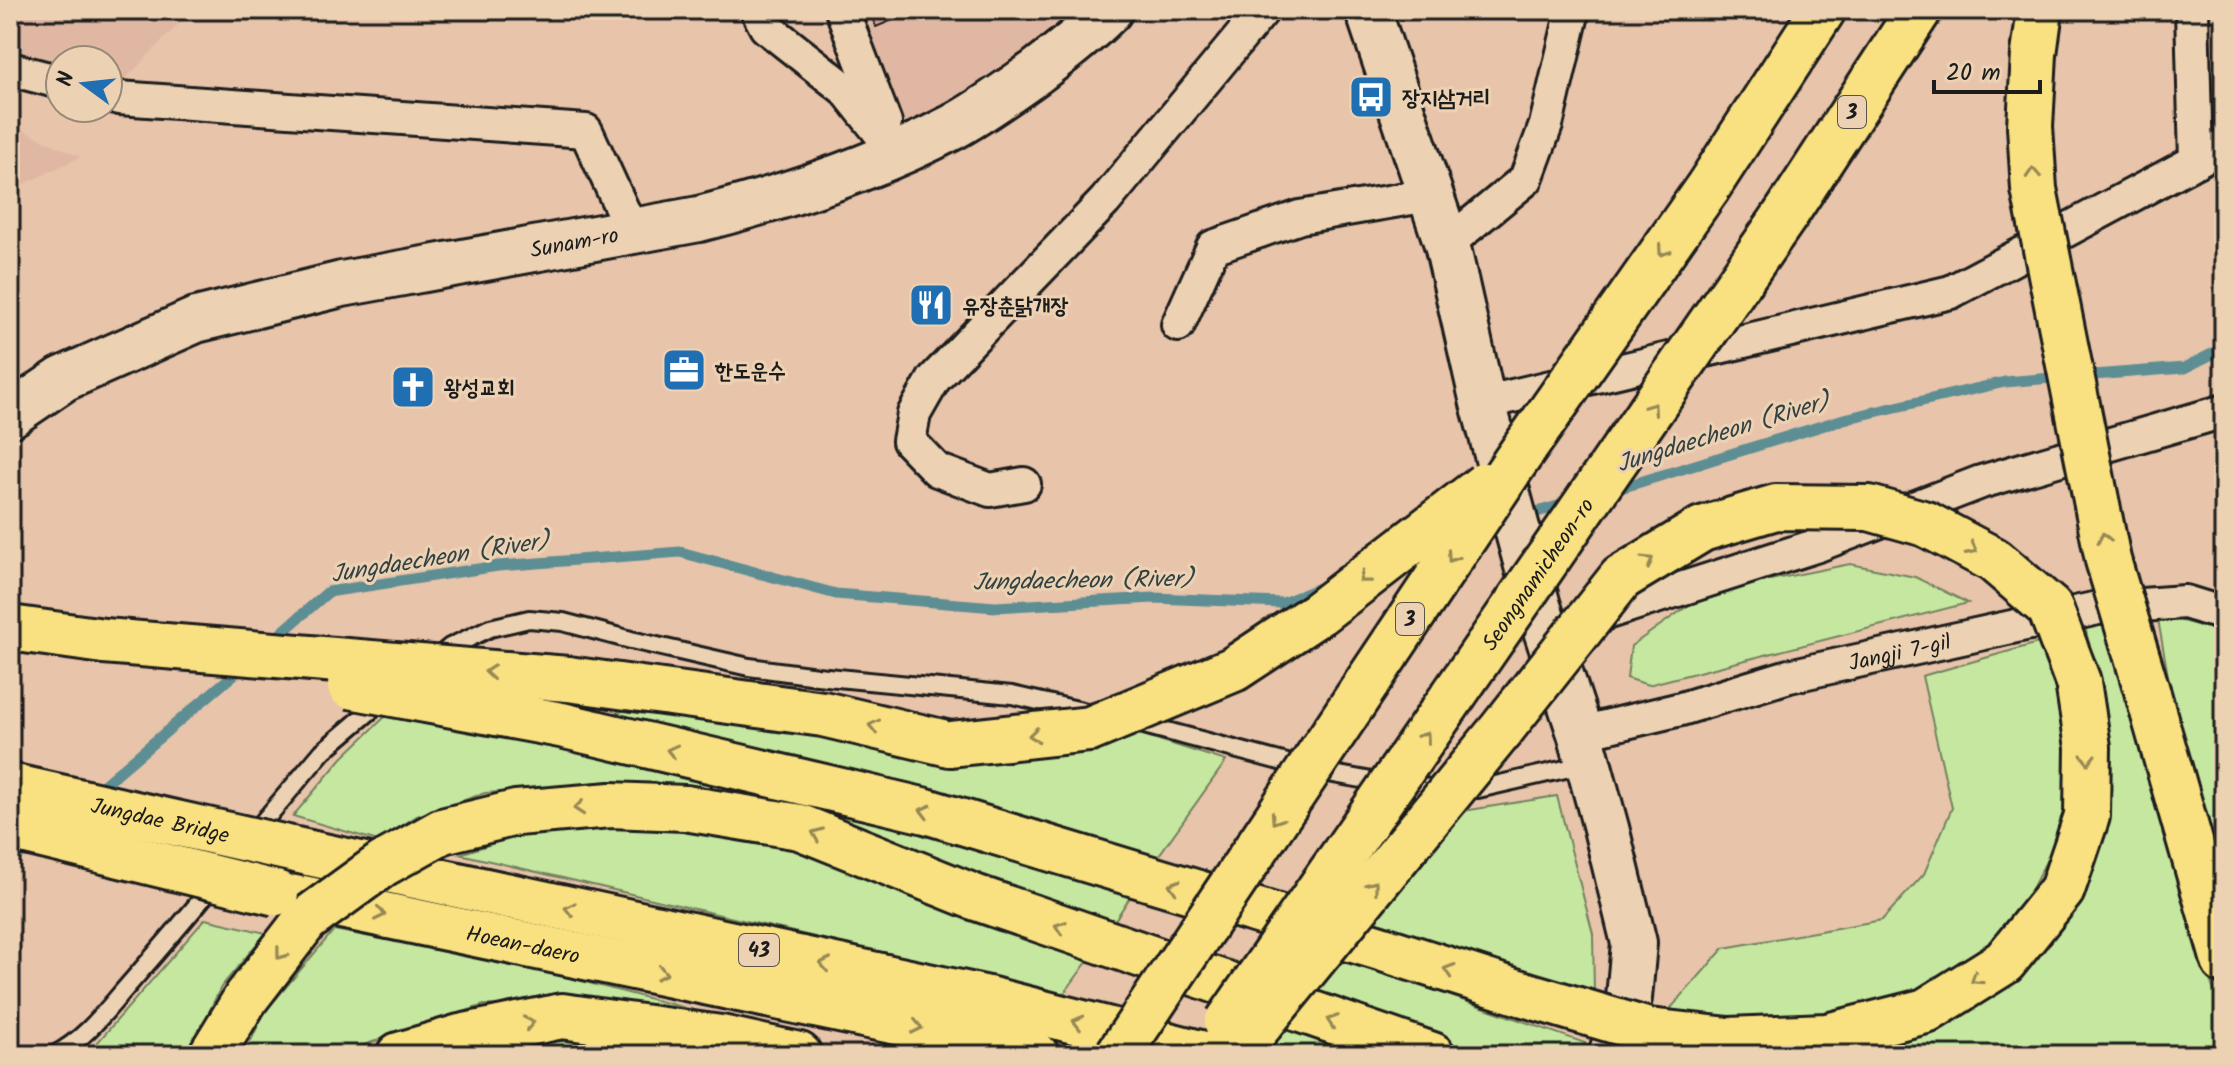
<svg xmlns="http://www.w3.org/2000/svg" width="2234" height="1065" font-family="Kalam,'Poor Story',sans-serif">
<rect width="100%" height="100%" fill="#e8c4ab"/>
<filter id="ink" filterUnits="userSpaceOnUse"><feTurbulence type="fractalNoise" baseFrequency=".0125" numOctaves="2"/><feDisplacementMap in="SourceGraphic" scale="16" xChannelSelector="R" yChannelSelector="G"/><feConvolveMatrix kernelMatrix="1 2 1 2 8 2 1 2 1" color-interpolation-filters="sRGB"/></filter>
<g filter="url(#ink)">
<!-- built -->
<g fill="#e0b7a2">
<path d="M10,10H192L109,96L108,60H60V82L10,69Z"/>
<path d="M841,10H1110L897,154Z"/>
<path d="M10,124L80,157L10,191Z"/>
</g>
<!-- green -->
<g fill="#c6e7a0" stroke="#71825e" stroke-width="2">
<path d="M1850,564L1915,577L1968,603L1648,685L1627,678L1631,646L1706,593Z"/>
<path d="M2157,614L2211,629L2224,641V908L2183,760Z"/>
<path d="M2111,619L2198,949L2224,1017V1055H1838L1857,1052L1955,1015L2055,920L2100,850L2101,786L2096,675L2084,622Z"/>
<path d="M2038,643L2061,703L2070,768L2063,828L2017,918L1962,967L1886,1013L1711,1022L1670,1009L1724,948L1882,920L1924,874L1952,808L1922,676Z"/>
<path d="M629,709L794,726L1108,724L1226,761L1154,862L612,714Z"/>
<path d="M391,711L676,768L1138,885L1111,926L707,795L620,783L485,793L417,816L378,841L293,816L342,758Z"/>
<path d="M1557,796L1593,934L1594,993L1361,926L1451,813Z"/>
<path d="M607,825L718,827L775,840L1095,951L1063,995L460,854L538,829Z"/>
<path d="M205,919L266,933L221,987L188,1055H82L91,1050Z"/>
<path d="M334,930L523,966L736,1021L625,1010L484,1005L360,1046L352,1055H244L264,1013Z"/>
<path d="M1339,957L1585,1043L1581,1055H1484L1310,997Z"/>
<path d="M1290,1022L1383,1055H1311L1272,1046Z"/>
<path d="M540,1041L649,1043L706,1055H465Z"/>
</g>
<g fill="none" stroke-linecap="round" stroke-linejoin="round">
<!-- stream -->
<g stroke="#5d8e93" stroke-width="11">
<path d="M2080,376L2184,368L2224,348"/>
<path d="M1611,491L1844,419L2005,382L2063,377"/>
<path d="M1523,516L1572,502"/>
<path d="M270,643L328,592L498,566L680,552L836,594L995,607L1154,598L1283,603L1326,585"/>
<path d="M94,793L245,665"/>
<path d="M10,862L31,845"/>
</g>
</g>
<!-- building -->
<path fill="#daa296" stroke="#1c1c1c" stroke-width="2" d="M869,10H917L876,27Z"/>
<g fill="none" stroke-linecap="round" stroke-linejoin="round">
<!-- lane casing -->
<g stroke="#1c1c1c" stroke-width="22">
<g id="lane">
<path d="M433,661L450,647L490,628L529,619L563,622L631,640L749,667L817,676L1012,695L1091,713"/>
<path d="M1133,722L1317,771L1405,787L1478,789L1587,764"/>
<path d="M252,835L323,751L383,700"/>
<path d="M54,1055C86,1039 108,1008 131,982C160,949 188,916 216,882"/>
</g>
</g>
<!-- street casing -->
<g stroke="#1c1c1c" stroke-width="38">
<g id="street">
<path d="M757,10L766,27L846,90L897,154"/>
<path d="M842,10L885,123"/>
<path d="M2192,10L2196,161"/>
<path d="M10,69L60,82"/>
<path d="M108,95L119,98L586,131L632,231"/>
<path d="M1447,244L1526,179L1546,125L1573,10"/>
<path d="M1178,325L1213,247L1300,217L1429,195"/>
<path d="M1483,403L1951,292L2224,146"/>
<path d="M1024,484L990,490L937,470L909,441L914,414L934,379L1105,201L1263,10"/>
<path d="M1584,620L1818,545L1981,482L2224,411"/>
<path id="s1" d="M1580,733L1681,709L1789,676L2098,608L2185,602L2224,614"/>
</g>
</g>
<!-- secondary casing -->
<g stroke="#1c1c1c" stroke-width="50">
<g id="secondary">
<path d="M1368,10L1447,244L1483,403L1538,606L1580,733L1606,828L1634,943L1629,998L1611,1055"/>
<path id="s2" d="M10,415L63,379L196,320L342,284L699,219C786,197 873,169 953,127C981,112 1008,92 1035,73C1061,53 1087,33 1110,10"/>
</g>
</g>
<!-- highway casing -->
<g stroke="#1c1c1c" stroke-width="50">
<g id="highway">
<path d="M1708,187L1823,10"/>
<path d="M1786,214L1919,10"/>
<path d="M10,628L104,641"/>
<path d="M568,679L823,714L950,744"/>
<path d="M2148,694L2224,961"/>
<path d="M561,725L926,811L1377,947L1524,994"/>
<path d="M685,808L800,827L974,897L1432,1055"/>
<path d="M309,853L988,999L1208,1055"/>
<path id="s3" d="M298,897L945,1032L1036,1055"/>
<path d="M1729,1040L1827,1036L1926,1011L2004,962L2062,890L2087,816L2088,747L2078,682"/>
<path d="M399,1055L460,1037L562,1016L721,1038L799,1055"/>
</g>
</g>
<!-- lane -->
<use href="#lane" stroke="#ecd2b3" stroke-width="16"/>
<!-- street -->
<use href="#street" stroke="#ecd2b3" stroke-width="32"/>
<!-- secondary -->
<use href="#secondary" stroke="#ecd2b3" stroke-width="44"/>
<!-- highway -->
<use href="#highway" stroke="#f9e181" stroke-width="44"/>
<!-- highway-bridge casing -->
<g stroke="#1c1c1c" stroke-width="50" stroke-linecap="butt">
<g id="highway-bridge">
<path d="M2040,10L2034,54L2030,126L2034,189L2108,560L2148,694"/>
<path d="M104,641L568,679"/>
<path d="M350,686L561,725"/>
<path d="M950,744L1090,729L1234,669L1319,613L1485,485"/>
<path id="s4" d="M10,786L309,853"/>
<path d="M10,828L276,893"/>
<path d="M1524,994L1649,1031L1729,1040"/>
<path id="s5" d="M1227,1023L1786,214"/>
<path d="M211,1055L246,998L306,920L383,864L442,831L516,813L611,805L685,808"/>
<path d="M1118,1055L1515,462L1708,187"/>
<path d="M1235,1055L1501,730L1621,578L1702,529L1776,507L1869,508L1926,524L1994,560L2050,608L2078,682"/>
</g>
</g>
<!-- highway-bridge -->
<use href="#highway-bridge" stroke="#f9e181" stroke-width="44"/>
</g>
<!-- one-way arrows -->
<defs><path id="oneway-chevron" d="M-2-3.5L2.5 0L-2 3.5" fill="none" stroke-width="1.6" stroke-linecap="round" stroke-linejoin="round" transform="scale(2)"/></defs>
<g stroke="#968854">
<use href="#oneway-chevron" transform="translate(2033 173) rotate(-94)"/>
<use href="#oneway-chevron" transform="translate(1663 251) rotate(125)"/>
<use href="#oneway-chevron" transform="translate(1652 408) rotate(-55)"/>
<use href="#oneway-chevron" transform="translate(2104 538) rotate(-101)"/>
<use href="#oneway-chevron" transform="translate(1972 549) rotate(28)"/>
<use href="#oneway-chevron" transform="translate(1452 557) rotate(124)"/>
<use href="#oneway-chevron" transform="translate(1648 561) rotate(-31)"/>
<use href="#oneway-chevron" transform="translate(1364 578) rotate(142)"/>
<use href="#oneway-chevron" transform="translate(490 672) rotate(-175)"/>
<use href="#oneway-chevron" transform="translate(874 726) rotate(-167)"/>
<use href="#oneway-chevron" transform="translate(1034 735) rotate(174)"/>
<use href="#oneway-chevron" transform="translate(1425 737) rotate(-55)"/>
<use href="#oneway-chevron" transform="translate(672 751) rotate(-167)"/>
<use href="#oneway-chevron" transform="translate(2088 759) rotate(90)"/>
<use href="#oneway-chevron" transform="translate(579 808) rotate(175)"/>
<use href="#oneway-chevron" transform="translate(925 811) rotate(-165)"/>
<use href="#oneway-chevron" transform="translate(1276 819) rotate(124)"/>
<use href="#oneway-chevron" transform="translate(817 834) rotate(-158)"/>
<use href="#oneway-chevron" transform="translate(1174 886) rotate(-163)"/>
<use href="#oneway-chevron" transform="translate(1373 886) rotate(-51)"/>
<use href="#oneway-chevron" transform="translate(570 909) rotate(-168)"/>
<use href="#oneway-chevron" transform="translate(380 914) rotate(12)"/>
<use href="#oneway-chevron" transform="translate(1060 927) rotate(-161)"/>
<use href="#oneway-chevron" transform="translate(281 954) rotate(127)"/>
<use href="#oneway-chevron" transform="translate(825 964) rotate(-168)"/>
<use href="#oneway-chevron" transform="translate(1449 970) rotate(-162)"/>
<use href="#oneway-chevron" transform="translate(662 973) rotate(12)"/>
<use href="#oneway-chevron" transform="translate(1976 979) rotate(147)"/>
<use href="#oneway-chevron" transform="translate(1332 1021) rotate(-161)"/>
<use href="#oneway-chevron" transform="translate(1078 1022) rotate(-166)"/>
<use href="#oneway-chevron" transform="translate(529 1023) rotate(-12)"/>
<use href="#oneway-chevron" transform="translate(917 1027) rotate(12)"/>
</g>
</g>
<!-- icons -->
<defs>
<g id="bus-square" transform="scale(2.3)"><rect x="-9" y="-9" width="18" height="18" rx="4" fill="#1f6fb2" stroke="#ecd2b3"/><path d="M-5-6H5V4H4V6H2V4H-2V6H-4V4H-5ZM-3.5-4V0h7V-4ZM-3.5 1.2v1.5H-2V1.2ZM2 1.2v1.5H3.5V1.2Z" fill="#fff"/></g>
<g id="restaurant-square" transform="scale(2.3)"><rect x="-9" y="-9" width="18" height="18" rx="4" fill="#1f6fb2" stroke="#ecd2b3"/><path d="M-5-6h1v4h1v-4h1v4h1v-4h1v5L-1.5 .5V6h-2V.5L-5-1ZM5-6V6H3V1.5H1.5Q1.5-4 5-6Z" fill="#fff"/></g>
<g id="office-square" transform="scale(2.3)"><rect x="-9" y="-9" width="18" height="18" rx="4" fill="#1f6fb2" stroke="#ecd2b3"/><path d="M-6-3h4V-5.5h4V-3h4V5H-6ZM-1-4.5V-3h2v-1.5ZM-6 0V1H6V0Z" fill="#fff"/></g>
<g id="church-square" transform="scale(2.3)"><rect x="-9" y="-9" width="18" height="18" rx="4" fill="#1f6fb2" stroke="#ecd2b3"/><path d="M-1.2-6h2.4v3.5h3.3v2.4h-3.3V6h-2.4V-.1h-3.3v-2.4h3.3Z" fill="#fff"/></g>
</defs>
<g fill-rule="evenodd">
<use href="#bus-square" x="1371" y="97"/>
<use href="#restaurant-square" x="931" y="305"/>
<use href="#office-square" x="684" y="370"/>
<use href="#church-square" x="413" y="387"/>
</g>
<g text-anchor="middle" stroke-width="6" stroke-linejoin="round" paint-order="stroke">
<!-- shield labels -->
<g fill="#ecd2b3" stroke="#5a5349" stroke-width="2">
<rect x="1838" y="96" width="28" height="32" rx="6"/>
<rect x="1396" y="603" width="28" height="32" rx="6"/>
<rect x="739" y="934" width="40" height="32" rx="6"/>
</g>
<g font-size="20" font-weight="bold" fill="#1c1c1c">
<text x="1852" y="119">3</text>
<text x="1410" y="626">3</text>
<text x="759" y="957">43</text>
</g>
<!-- poi labels -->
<g font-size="22" font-weight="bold" fill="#1c1c1c" stroke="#ecd2b3" text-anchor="start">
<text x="1402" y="105">장지삼거리</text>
<text x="962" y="313">유장춘닭개장</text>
<text x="715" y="378">한도운수</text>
<text x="444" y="395">왕성교회</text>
</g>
<!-- street labels -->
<g font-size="22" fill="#1c1c1c" stroke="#ecd2b3">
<text dy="8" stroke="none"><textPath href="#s2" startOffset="596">Sunam-ro</textPath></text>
<text dy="8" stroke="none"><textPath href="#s5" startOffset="546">Seongnamicheon-ro</textPath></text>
<text dy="8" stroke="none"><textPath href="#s1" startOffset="330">Jangji 7-gil</textPath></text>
<text dy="8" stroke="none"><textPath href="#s4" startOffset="154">Jungdae Bridge</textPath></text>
<text dy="8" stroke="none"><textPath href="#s3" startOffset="230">Hoean-daero</textPath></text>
</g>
<!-- water labels -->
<g font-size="24" font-style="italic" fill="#324244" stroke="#ecd2b3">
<text transform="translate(1723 432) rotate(-17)" y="8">Jungdaecheon (River)</text>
<text transform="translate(440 557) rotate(-9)" y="8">Jungdaecheon (River)</text>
<text transform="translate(1083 580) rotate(-1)" y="8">Jungdaecheon (River)</text>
</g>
</g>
<!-- margin -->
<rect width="2234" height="1065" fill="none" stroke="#ecd2b3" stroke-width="40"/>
<rect x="20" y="20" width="2194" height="1025" fill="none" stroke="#1c1c1c" stroke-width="3" filter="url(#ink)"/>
<!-- north arrow -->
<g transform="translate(84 84) rotate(285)"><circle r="38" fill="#ecd2b3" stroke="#998977" stroke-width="2"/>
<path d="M0-6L14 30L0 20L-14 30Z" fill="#1f6fb2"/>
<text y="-12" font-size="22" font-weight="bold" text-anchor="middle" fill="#1c1c1c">N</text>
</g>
<!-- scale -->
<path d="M1934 80v12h106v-12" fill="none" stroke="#1c1c1c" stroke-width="4"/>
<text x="1946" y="80" font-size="24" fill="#1c1c1c" stroke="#ecd2b3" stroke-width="6" paint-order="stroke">20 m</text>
</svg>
